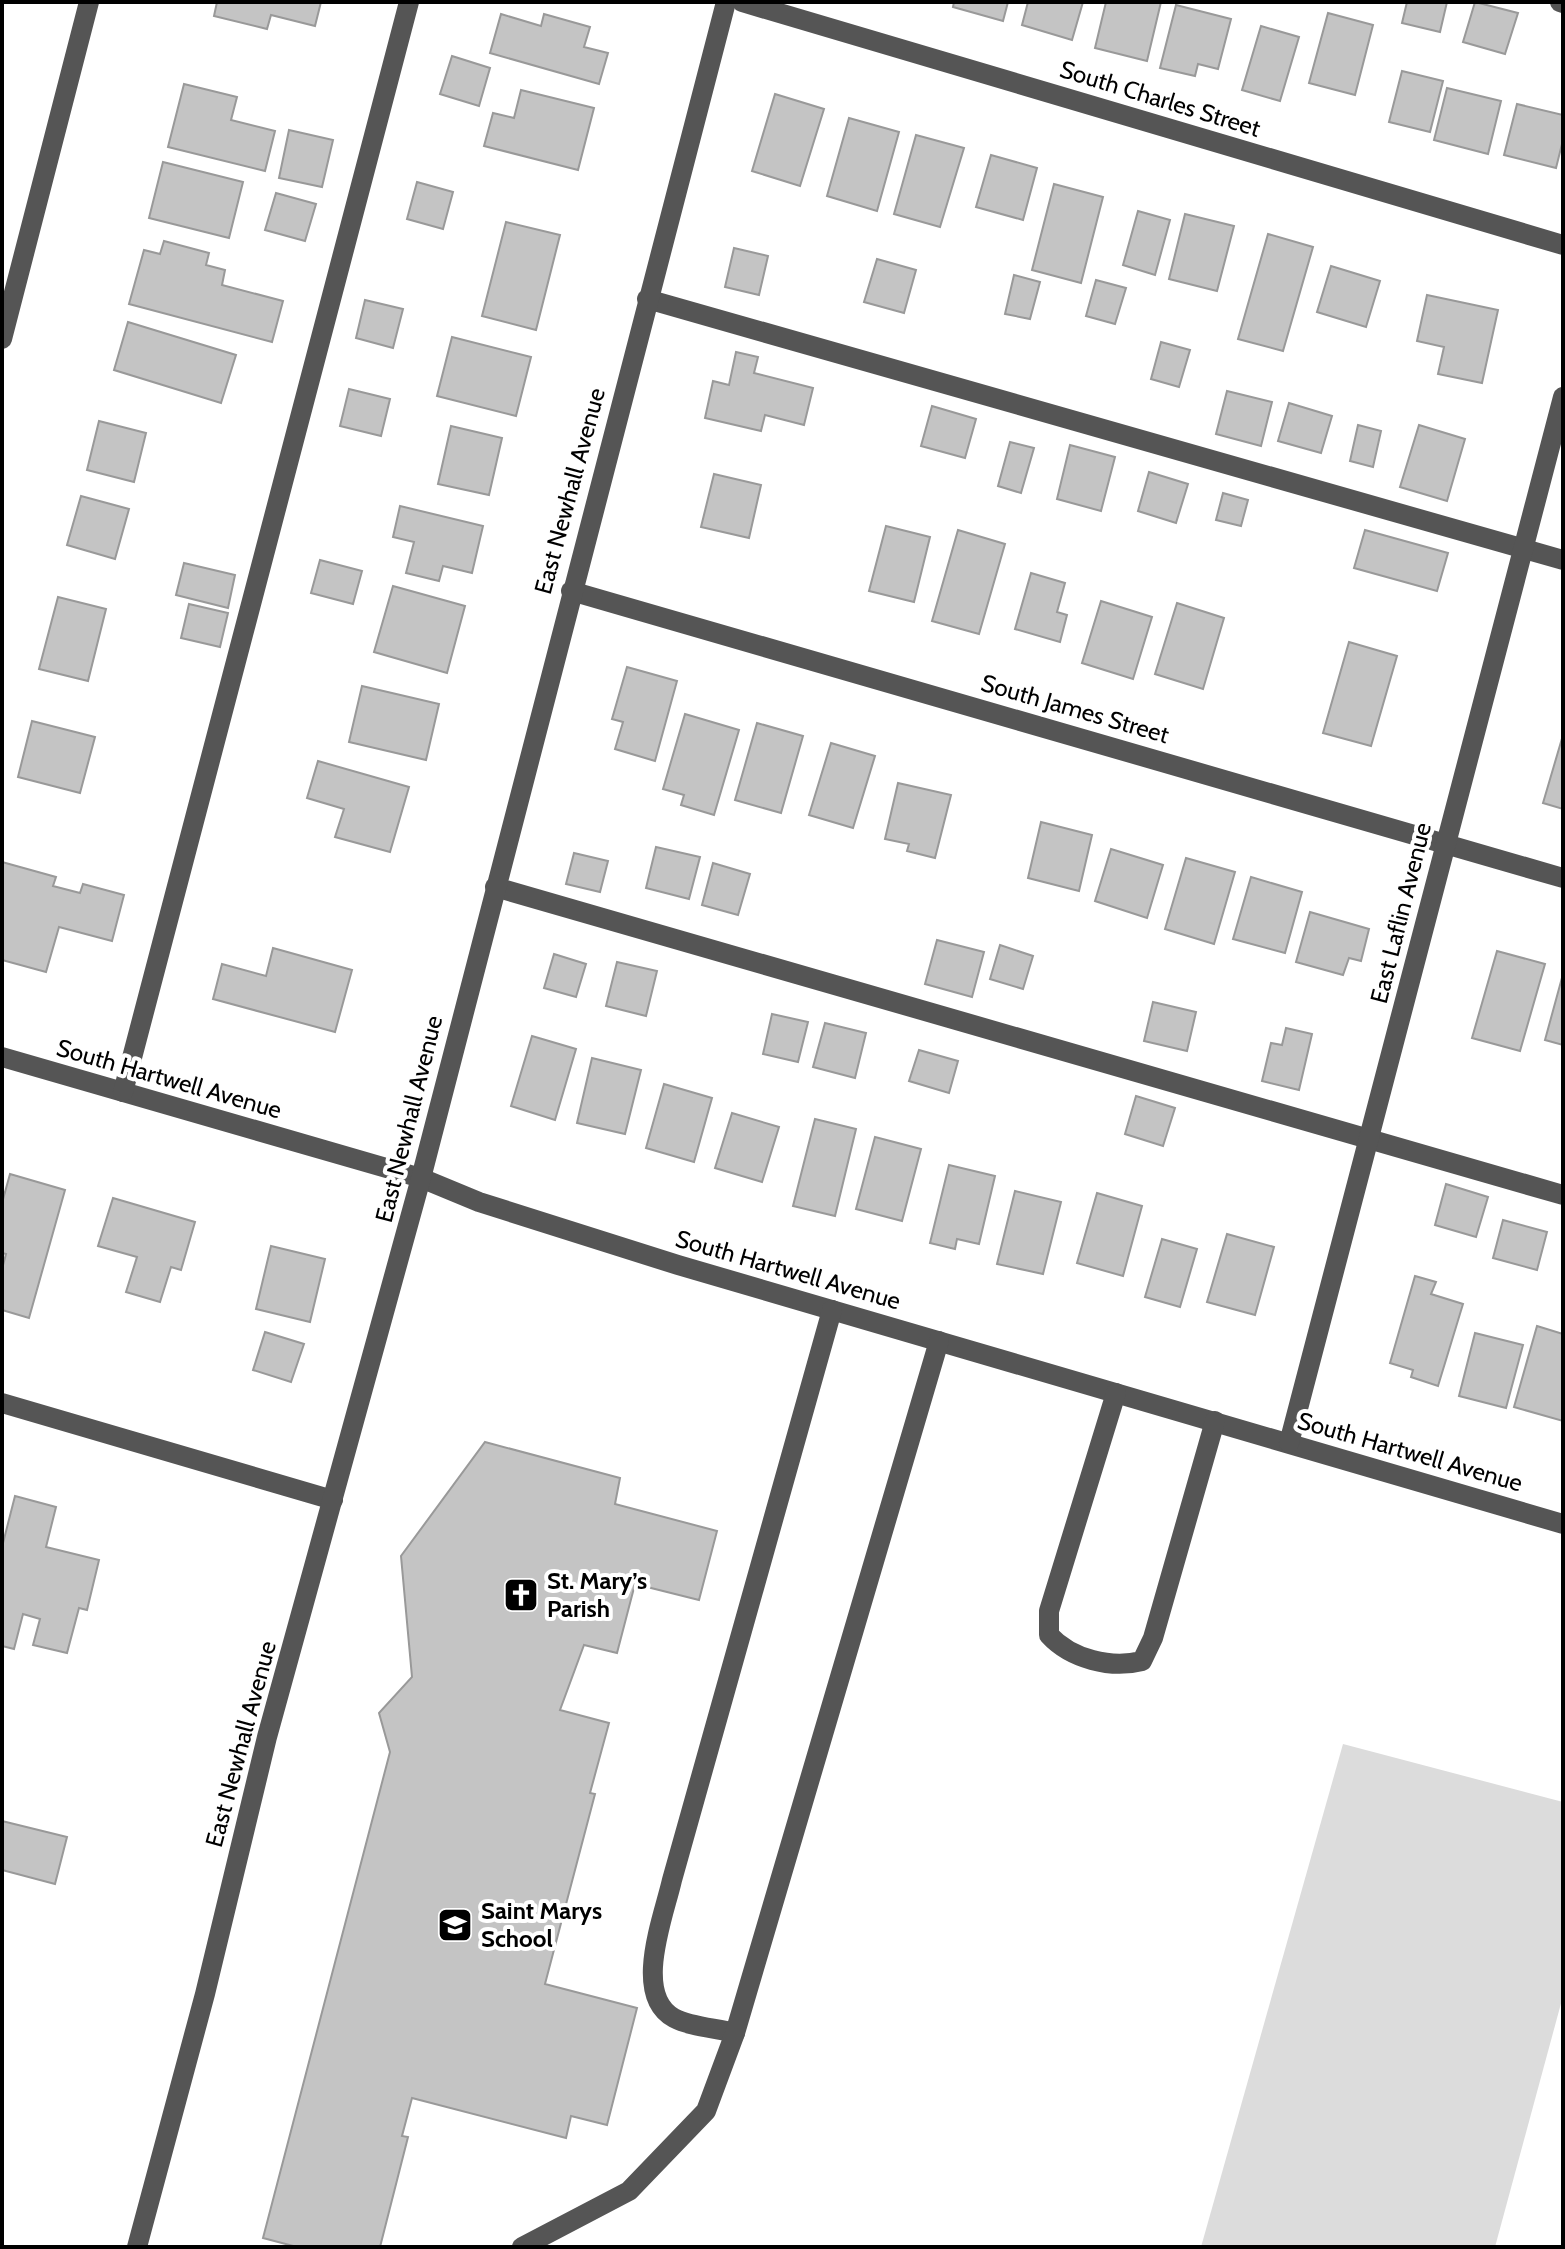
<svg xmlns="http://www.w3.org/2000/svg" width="1565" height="2249" font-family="Cabin,sans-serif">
<rect width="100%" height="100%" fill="#fff"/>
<!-- green -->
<path fill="#dcdcdc" d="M1343,1744L1563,1802V1996L1495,2247H1201Z"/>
<!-- building -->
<g fill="#c4c4c4" stroke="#999" stroke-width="2">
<path d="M217,2H321L315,26L271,15L267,29L214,16Z"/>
<path d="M954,2H1008L1003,21L953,7Z"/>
<path d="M1028,2H1083L1072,40L1022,25Z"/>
<path d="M1106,2H1161L1147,61L1095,48Z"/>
<path d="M1407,2H1447L1440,32L1402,23Z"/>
<path d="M1475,2L1518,13L1505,54L1463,42Z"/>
<path d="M1176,5L1231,19L1218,69L1198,64L1195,76L1160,68Z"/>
<path d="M1328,13L1373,25L1355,95L1309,83Z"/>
<path d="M501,14L541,26L544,14L590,27L584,47L608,53L599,84L490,53Z"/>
<path d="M1261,26L1299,37L1280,101L1242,90Z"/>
<path d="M452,56L490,68L479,106L440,94Z"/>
<path d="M1402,71L1443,81L1430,132L1389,122Z"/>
<path d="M184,84L237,97L231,120L275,131L265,171L168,147Z"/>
<path d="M1447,88L1501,101L1488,154L1434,140Z"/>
<path d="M521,90L594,108L578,170L484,146L493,113L514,118Z"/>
<path d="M775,94L824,109L800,186L752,171Z"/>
<path d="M1517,104L1563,115V140L1556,168L1504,155Z"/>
<path d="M849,118L899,132L877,211L827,196Z"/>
<path d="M289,130L333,140L322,187L279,178Z"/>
<path d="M916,135L964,148L940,227L894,214Z"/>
<path d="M991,155L1037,168L1023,220L976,207Z"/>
<path d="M163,162L243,182L229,238L149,218Z"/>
<path d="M417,182L453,192L443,229L407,219Z"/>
<path d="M1054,184L1103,197L1081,283L1032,270Z"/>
<path d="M276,193L316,204L305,241L265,230Z"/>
<path d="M1138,211L1170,220L1155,275L1123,265Z"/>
<path d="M1185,214L1234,226L1217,291L1169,279Z"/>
<path d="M506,222L560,235L536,330L482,316Z"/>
<path d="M1268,234L1313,247L1283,351L1238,339Z"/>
<path d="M164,241L209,253L206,265L225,270L222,285L283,301L272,342L129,304L144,250L160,254Z"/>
<path d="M734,248L768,256L759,295L725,287Z"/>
<path d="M877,259L916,270L904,313L864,302Z"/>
<path d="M1331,266L1380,281L1366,327L1317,312Z"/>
<path d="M1014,275L1040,282L1030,319L1005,314Z"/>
<path d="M1096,280L1126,288L1115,324L1086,316Z"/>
<path d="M1427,295L1498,310L1482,383L1438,374L1444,347L1417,341Z"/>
<path d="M365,300L403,309L393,348L356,338Z"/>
<path d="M128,322L236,355L221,403L114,370Z"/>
<path d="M452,337L531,357L516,416L437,396Z"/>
<path d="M1161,342L1190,350L1179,387L1151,379Z"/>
<path d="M736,352L758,357L754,373L813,388L804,425L765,415L761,431L705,418L713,381L729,385Z"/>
<path d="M349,389L390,399L381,436L340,426Z"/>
<path d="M1227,391L1272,402L1261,446L1216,434Z"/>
<path d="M1289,403L1332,416L1321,453L1278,441Z"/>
<path d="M932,406L976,419L965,458L921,446Z"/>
<path d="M99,421L146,433L134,482L87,470Z"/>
<path d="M1358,425L1381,431L1373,467L1350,461Z"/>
<path d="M1419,425L1465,439L1447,501L1400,487Z"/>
<path d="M451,426L502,438L489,495L438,484Z"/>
<path d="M1010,442L1034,448L1021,493L998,486Z"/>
<path d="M1070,445L1115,457L1101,511L1057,499Z"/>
<path d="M1149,472L1188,484L1176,523L1138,511Z"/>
<path d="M714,474L761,485L749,538L701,527Z"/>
<path d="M1223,493L1248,500L1241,526L1216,520Z"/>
<path d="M81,496L129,509L115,559L67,545Z"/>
<path d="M400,506L483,526L472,573L443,566L439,581L406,573L414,542L393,537Z"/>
<path d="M886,526L930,537L914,602L869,591Z"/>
<path d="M958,530L1005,544L979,634L932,621Z"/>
<path d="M1365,530L1448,553L1437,591L1354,568Z"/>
<path d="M320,560L362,571L353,604L311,593Z"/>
<path d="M184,563L235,575L228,608L176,595Z"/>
<path d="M1031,573L1065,583L1057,612L1067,615L1060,642L1015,629Z"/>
<path d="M393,586L465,606L447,673L374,652Z"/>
<path d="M58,597L106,609L88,681L39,669Z"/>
<path d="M1101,601L1152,617L1133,679L1082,663Z"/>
<path d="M1177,603L1224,618L1203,689L1155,674Z"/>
<path d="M189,604L228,613L220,647L181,638Z"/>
<path d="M1349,642L1397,656L1371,746L1323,733Z"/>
<path d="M627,667L677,681L655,761L615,749L623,722L612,719Z"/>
<path d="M362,686L439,704L426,760L349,742Z"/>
<path d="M685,714L739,730L714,815L681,805L684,795L663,789Z"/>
<path d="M32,721L95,737L80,793L18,777Z"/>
<path d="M757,723L803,736L781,813L735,800Z"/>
<path d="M1563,735V809L1543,803Z"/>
<path d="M831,743L875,756L853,828L809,815Z"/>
<path d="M318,761L409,787L390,852L335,837L344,809L307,798Z"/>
<path d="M898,783L951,795L935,858L907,851L909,844L885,839Z"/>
<path d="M1041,822L1092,835L1079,891L1028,878Z"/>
<path d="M656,847L700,857L689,899L646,888Z"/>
<path d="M1111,849L1163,865L1147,918L1095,901Z"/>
<path d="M574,853L608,861L600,892L566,884Z"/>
<path d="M1186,858L1235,872L1214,944L1165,929Z"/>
<path d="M2,862L56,877L53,886L80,893L83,884L124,895L112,941L59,927L46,972L2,960Z"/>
<path d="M713,863L750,874L738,915L702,905Z"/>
<path d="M1251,877L1302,892L1285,953L1233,939Z"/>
<path d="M1310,912L1369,929L1361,961L1349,958L1343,975L1296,962Z"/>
<path d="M937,940L984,952L972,997L925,984Z"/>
<path d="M1000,945L1033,956L1023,989L990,979Z"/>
<path d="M273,948L352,970L335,1032L213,999L222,964L266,976Z"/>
<path d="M1497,951L1545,964L1520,1051L1472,1038Z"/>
<path d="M554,954L586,964L576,997L544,988Z"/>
<path d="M617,962L657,971L646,1016L606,1006Z"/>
<path d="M1563,974V1045L1545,1040Z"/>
<path d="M1153,1002L1196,1012L1187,1051L1144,1041Z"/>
<path d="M772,1014L808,1022L798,1062L763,1054Z"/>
<path d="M825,1023L866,1033L855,1078L813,1067Z"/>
<path d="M1286,1028L1312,1034L1299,1090L1262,1081L1271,1043L1282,1045Z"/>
<path d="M532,1036L576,1049L555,1120L511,1106Z"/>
<path d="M919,1050L958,1061L949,1093L909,1081Z"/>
<path d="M592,1058L641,1070L625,1134L577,1123Z"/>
<path d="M664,1084L712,1098L694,1162L646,1148Z"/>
<path d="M1136,1096L1175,1108L1163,1146L1125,1134Z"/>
<path d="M732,1113L779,1127L762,1182L715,1168Z"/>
<path d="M815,1119L856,1129L835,1216L793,1206Z"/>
<path d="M875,1137L921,1149L902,1221L856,1209Z"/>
<path d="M949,1165L995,1176L979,1244L957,1239L955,1249L930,1243Z"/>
<path d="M10,1174L65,1190L29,1318L2,1310V1269L6,1254L2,1253V1203Z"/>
<path d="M1446,1184L1488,1197L1476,1237L1435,1225Z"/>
<path d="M1015,1191L1061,1202L1043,1274L997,1264Z"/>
<path d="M1097,1193L1142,1206L1123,1276L1077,1263Z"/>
<path d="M113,1198L195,1222L181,1270L171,1267L160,1302L126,1292L137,1257L98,1246Z"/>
<path d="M1503,1220L1547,1232L1537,1270L1493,1258Z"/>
<path d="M1227,1234L1274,1247L1255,1315L1207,1302Z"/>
<path d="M1162,1239L1197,1249L1180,1307L1145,1297Z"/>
<path d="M271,1246L325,1259L310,1322L256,1309Z"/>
<path d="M1415,1276L1436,1282L1431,1294L1463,1304L1438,1386L1411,1377L1413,1370L1390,1363Z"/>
<path d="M1537,1326L1563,1334V1421L1514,1407Z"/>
<path d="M265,1332L304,1344L291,1382L253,1370Z"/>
<path d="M1475,1333L1523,1345L1506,1408L1459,1396Z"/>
<path d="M485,1442L620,1478L615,1504L717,1531L699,1600L635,1584L617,1653L584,1645L560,1710L609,1723L590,1793L595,1794L545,1984L637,2008L607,2125L571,2116L566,2138L412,2098L402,2136L408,2137L380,2247H297L263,2238L390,1752L379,1713L412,1677L401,1556Z"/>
<path d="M15,1496L56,1507L46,1547L99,1560L87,1610L79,1608L67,1653L33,1645L40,1619L23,1614L14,1649L2,1646V1547Z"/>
<path d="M2,1821L67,1837L55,1884L2,1870Z"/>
</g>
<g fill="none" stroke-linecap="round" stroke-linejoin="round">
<!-- minor -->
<g stroke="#555" stroke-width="20">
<path d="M742,2L1563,245"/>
<path d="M1560,2L1563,3"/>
<path d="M647,299L1563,560"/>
<path d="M2,339L89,2"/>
<path d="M571,591L1563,878"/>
<path d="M495,887L1563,1195"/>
<path d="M2,1057L421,1178L479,1202L678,1265L1563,1524"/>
<path d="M123,1092L409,2"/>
<path d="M1116,1393L1049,1611V1635C1071,1659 1111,1669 1142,1661L1153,1638L1215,1421"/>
<path d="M2,1403L333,1500"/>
<path d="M1289,1443L1563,397"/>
<path d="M735,2033C717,2028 691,2027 674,2018C632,1995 664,1916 672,1880L832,1310"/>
<path d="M137,2247L205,1994L267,1737L421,1178L726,2"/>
<path d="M522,2247L629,2191L706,2111L735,2033L939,1341"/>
</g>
</g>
<!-- icons -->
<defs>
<g id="church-square" transform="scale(1.8)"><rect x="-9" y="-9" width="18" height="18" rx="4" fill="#000" stroke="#fff"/><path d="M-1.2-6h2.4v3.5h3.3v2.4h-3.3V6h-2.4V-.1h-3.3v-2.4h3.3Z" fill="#fff"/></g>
<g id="school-square" transform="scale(1.8)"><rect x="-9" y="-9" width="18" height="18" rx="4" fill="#000" stroke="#fff"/><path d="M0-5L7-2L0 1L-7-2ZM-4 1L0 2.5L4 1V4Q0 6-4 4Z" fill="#fff"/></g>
</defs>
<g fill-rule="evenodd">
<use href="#church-square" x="521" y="1595"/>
<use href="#school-square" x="455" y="1925"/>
</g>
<g text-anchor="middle" stroke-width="8" stroke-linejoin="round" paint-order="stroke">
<!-- street labels -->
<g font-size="24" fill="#000" stroke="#fff">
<text transform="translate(1160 99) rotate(17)" y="8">South Charles Street</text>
<text transform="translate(570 491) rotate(-75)" y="8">East Newhall Avenue</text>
<text transform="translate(1075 709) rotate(16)" y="8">South James Street</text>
<text transform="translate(1401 913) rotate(-76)" y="8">East Laflin Avenue</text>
<text transform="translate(169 1079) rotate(16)" y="8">South Hartwell Avenue</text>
<text transform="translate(409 1119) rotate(-76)" y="8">East Newhall Avenue</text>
<text transform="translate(788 1270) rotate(16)" y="8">South Hartwell Avenue</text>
<text transform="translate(1410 1452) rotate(16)" y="8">South Hartwell Avenue</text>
<text transform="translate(241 1744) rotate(-75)" y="8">East Newhall Avenue</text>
</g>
<!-- poi labels -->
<g font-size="24" font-weight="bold" fill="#000" stroke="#fff" text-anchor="start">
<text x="547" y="1589">St. Mary’s<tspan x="547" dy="28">Parish</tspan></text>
<text x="481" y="1919">Saint Marys<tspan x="481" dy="28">School</tspan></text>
</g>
</g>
<!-- border -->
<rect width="1565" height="2249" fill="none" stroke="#000000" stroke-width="8"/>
</svg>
